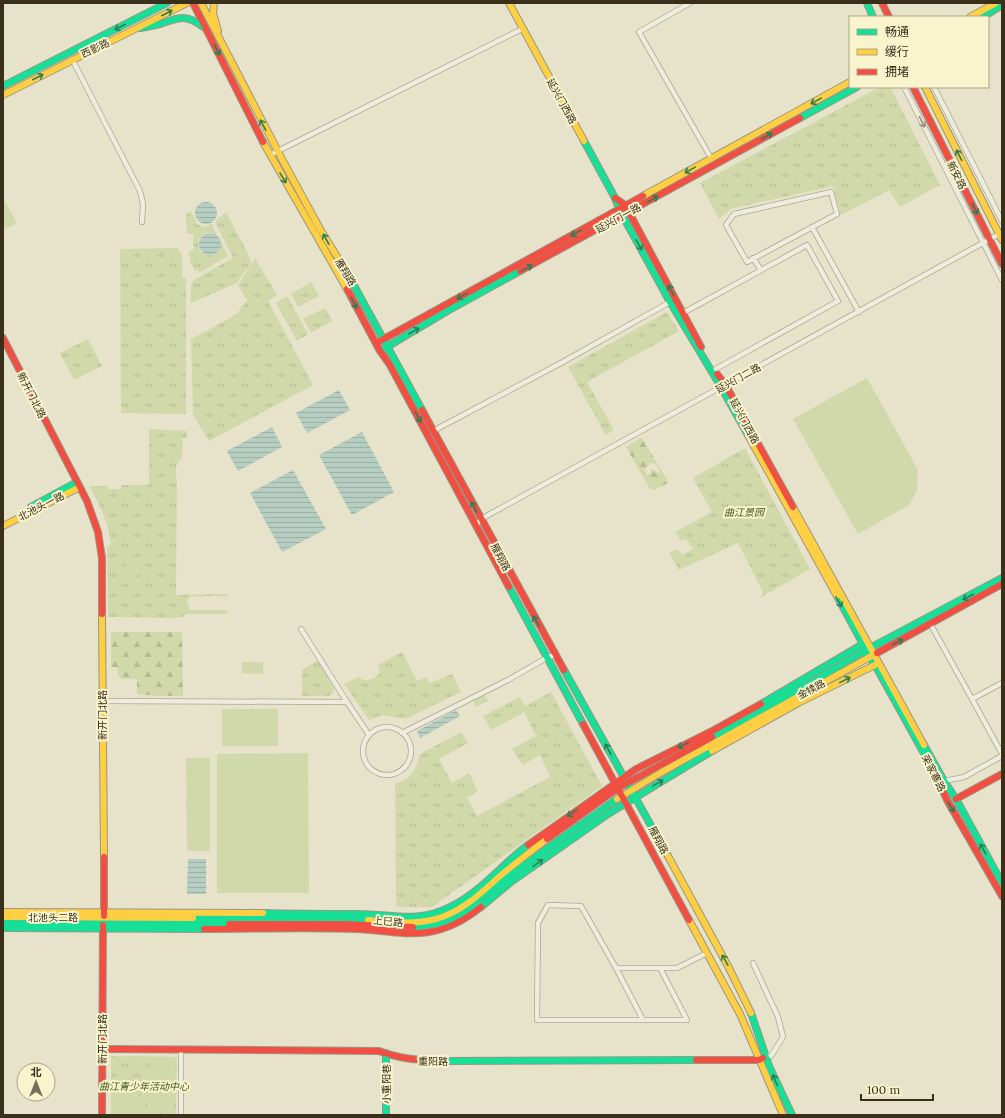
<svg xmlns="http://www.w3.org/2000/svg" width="1005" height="1118" font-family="Lora,'Noto Sans SC',serif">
<defs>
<pattern id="grass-tufts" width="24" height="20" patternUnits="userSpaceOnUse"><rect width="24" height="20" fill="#d1d9ab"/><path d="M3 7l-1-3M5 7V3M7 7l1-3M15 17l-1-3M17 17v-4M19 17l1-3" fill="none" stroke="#b4bb93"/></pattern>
<pattern id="forest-firs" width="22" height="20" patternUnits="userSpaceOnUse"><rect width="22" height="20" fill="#d1d9ab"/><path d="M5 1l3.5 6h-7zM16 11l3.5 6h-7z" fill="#b4bb93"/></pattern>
<pattern id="water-rules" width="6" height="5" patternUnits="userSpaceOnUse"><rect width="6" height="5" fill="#b6cdc2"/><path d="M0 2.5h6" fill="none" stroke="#9db0a6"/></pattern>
</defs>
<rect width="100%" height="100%" fill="#e6e3ca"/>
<!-- grass -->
<g fill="url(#grass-tufts)">
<path d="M880,87L891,88L940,185L900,207L889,190L841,215L833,186L731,209L719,219L700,183Z"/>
<path d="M191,211L197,224L204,227L212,224L217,235C209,230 201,233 198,242L200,251C209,259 221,255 221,243L228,256L199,273L197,270L195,271L189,260L191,258L188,253L195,248L193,244V234H187L186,214Z"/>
<path d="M226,212L250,258L251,263L237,283L191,303V284L194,280L233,258L215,222Z"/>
<path d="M177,248C185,256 182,267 182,278H186V414L121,413L120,249Z"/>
<path d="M255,258L277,295L268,301L313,385L209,441L193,414L191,339L236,315L247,300L238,285Z"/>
<path d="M311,282L319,296L298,307L291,294Z"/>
<path d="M287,296L308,334L297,341L276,303Z"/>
<path d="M325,308L332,321L311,333L303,319Z"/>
<path d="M667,312L679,331L587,382L614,430L606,435L568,367Z"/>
<path d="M88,339L102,366L74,380L60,353Z"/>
<path d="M149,429L187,431V438H183L182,458L176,466V478H177L176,595L227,594V596H220V597H217V596H205L204,597L190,596V598H188L187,605L189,606L190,610H227V614H184V617L175,618L108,617L107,547L111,545C109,523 100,505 89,486H108V489H121L122,485H149Z"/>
<path d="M745,448L810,569L761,597L763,592L738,543L679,570L669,553L678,549L682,555L693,549L688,541H687L685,539L681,541L675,532L712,512L693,478Z"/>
<path d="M402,652L417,681L426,677L430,683L452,674L461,692L405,719L382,715L369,720L344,684L358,677L364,680C372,680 377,678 380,671L378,665Z"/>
<path d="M318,660L334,688L333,693L329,696H302V670Z"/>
<path d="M551,692L602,786L432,907H396L395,784C413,777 415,772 420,754L461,732L468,743L439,759L452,783L469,773L478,791L467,797L477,816L550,777L540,755L523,765L512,749L536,736L524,712L491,730L483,716L520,697L525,706Z"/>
<path d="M484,694L488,701L476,707L473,700Z"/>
<path d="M111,1056L177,1057L176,1115H111Z"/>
</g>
<!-- forest -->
<g fill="url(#forest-firs)" fill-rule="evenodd">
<path d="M640,438H642L668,481V483L654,490L650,489L626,447ZM650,463L656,464L660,471L659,473L652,469L649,475L646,474L645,470Z"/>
<path d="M111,632H182L183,696H157L137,694V679H121L118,675L117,667H111Z"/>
</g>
<!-- pitch -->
<g fill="#d1d9ab">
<path d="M3,198L17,223L3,230Z"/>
<path d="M867,378L918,470L917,491L909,505L858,534L793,419Z"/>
<path d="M133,558L144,568L127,585L117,574Z"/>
<path d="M242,662H263V674L242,673Z"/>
<rect x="222" y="709" width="56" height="37"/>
<path d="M308,753L309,893H217V754Z"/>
<path d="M186,758H210V851H187Z"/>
<path d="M150,1058L176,1059L174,1110L147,1109Z"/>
<rect x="112" y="1093" width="26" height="22"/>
</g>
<!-- water -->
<g fill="url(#water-rules)">
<circle cx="206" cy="213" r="11"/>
<circle cx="210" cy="244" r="11"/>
<path d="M339,390L350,410L307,433L296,413Z"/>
<path d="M272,427L282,447L238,471L227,451Z"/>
<path d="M362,432L394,492L352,515L319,455Z"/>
<path d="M293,470L326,529L282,552L250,493Z"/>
<path d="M456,710L460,716L420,738L417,731Z"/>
<path d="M188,859H206V894H187Z"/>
</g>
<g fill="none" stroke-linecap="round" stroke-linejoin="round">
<!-- street casing -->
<g stroke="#aba694" stroke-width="6">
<g id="street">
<path d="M690,3L639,32L711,158"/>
<path d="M72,59L140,191L143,204L142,222"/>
<path d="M904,87L1002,280"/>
<path d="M934,87L1002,221"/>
<path d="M270,155L522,29"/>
<path d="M831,192L837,214L747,262L726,225L734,214Z"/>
<path d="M812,227L859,312"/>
<path d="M753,258L761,270"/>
<path d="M683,313L807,245L838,301L714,370"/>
<path d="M433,431L561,363L670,302"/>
<path d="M476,526L481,519L1001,233"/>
<path d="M931,625L972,699"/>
<path d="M301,629L347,702L369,735"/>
<path d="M1002,683L972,699L1002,754"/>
<path d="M102,701L347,702"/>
<circle cx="387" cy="751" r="24"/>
<path d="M402,733L508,680L548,657L556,655"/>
<path d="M944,781L964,777L1002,756"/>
<path d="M753,963L778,1017L783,1037L771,1056H765"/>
<path d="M616,968L643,1020H687L660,968"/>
<path d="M643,1020H537L538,923L548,905L581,906L616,968H677L707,953"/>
<path d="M181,1049V1115"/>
</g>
</g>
<!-- fast casing -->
<g stroke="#9a9584" stroke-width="8">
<g id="fast">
<path d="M867,3L873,17"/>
<path d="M983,17L1002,5"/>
<path d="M141,28C147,27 154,26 160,24C178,18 186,13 203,27"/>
<path d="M3,86L167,3"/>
<path d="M800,118L857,87"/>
<path d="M584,141L615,198L619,209L670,302L721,387L748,435"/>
<path d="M346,271L422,410"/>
<path d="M385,348L449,310L520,271"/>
<path d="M31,507L77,482"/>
<path d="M509,587L583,724"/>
<path d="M837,596L863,644L865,651L875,665L936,775"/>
<path d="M564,670L668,856"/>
<path d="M761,704L863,644"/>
<path d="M712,737L812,682L870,648L1002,578"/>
<path d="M924,745L944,781L956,799L1002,883"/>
<path d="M481,907L511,882L608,814L712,751"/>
<path d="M263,913C295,914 326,914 358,914C393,914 416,924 450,907C480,893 502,864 528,845"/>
<path d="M193,918L355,919L368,920"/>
<path d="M3,923L229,924"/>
<path d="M413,927L437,924L450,920L466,911L510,875L617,799"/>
<path d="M3,928L204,929"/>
<path d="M751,1013L769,1066L792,1115"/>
<path d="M386,1053V1115"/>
<path d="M444,1061L696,1060"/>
</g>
</g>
<!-- slow casing -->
<g stroke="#9a9584" stroke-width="8">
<g id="slow">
<path d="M201,3L283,161L320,229L346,271"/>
<path d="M214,3L213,13L218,31"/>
<path d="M509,3L584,141"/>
<path d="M970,17L996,3"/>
<path d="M925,87L1002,240"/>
<path d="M3,95L187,3"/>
<path d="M263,142L347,289"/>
<path d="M643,196L850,82"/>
<path d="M748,435L837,596"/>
<path d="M793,507L924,745"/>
<path d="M3,526L80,487"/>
<path d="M102,614L104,857"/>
<path d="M712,751L798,703L875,665"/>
<path d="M617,799L660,773L877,653"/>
<path d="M668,856L729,968L751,1013"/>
<path d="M3,912L263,913"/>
<path d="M3,917L193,918"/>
<path d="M368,920C391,922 414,925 436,919C462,912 481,893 501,875C516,863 531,851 547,839"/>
<path d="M689,920L740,1014L783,1115"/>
</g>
</g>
<!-- jam casing -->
<g stroke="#9a9584" stroke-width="8">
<g id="jam">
<path d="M193,3L263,142"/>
<path d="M882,3L889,17"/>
<path d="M913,87L1002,264"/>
<path d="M615,198L625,205L701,347"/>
<path d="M520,271L800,118"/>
<path d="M347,289L380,351L390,365L509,587"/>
<path d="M3,338L87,501L98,532L102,558V614"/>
<path d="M380,341L643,196"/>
<path d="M717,374L725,384L793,507"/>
<path d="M422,410L564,670"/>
<path d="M877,653L1002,584"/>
<path d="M583,724L689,920"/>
<path d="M936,775L947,800L1002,896"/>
<path d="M956,799L1002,774"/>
<path d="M547,839L618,788L712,737"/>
<path d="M528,845L636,769L714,730L761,704"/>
<path d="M104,857V916"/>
<path d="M229,924H345L413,927"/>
<path d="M204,929C255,929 306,927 357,929C381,930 405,936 429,932C449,929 466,919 481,907"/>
<path d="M102,1049L379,1051C400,1059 421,1061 444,1061"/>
<path d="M696,1060H759L763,1058"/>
<path d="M102,1115L103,925"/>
</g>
</g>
<!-- street -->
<use href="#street" stroke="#edecdd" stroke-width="4.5"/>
<!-- fast -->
<use href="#fast" stroke="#16e098" stroke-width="6"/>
<!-- slow -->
<use href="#slow" stroke="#ffcf43" stroke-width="6"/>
<!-- jam -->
<use href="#jam" stroke="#f24e42" stroke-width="6"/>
</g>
<!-- one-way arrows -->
<defs><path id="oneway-shaft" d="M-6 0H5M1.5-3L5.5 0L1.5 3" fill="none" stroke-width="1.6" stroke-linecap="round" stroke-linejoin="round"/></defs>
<g stroke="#2a7f53">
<use href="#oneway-shaft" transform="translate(167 13) rotate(-27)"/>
<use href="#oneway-shaft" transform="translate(120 27) rotate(153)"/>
<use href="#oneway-shaft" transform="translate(217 50) rotate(63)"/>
<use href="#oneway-shaft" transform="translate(38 77) rotate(-27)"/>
<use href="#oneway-shaft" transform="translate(816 101) rotate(151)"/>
<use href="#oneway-shaft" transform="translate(263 125) rotate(-118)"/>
<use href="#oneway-shaft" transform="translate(767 136) rotate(-29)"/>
<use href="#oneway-shaft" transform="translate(959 155) rotate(-117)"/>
<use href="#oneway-shaft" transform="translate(690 170) rotate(151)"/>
<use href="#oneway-shaft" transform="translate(283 178) rotate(59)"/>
<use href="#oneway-shaft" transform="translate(653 199) rotate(-29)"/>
<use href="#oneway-shaft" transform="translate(975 209) rotate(63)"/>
<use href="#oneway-shaft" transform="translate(576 233) rotate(151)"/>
<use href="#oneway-shaft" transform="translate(326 239) rotate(-119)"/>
<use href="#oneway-shaft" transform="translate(639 245) rotate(61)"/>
<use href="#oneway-shaft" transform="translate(527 268) rotate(-29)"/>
<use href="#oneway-shaft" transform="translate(671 290) rotate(-118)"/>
<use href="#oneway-shaft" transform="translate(462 296) rotate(151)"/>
<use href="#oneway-shaft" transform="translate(354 303) rotate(62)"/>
<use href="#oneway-shaft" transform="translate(414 331) rotate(-30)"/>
<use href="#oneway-shaft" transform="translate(418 417) rotate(62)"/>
<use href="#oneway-shaft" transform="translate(474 507) rotate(-118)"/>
<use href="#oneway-shaft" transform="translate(968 597) rotate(152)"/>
<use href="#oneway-shaft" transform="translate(839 602) rotate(60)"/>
<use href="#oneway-shaft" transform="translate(536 621) rotate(-120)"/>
<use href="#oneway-shaft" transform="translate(898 642) rotate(-28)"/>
<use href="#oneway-shaft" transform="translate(845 680) rotate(-26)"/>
<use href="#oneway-shaft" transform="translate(683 745) rotate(155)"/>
<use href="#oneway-shaft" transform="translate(608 749) rotate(-119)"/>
<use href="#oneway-shaft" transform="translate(658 783) rotate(-29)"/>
<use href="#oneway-shaft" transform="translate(951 807) rotate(59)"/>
<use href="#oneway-shaft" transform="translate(572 813) rotate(145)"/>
<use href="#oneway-shaft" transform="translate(983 849) rotate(-119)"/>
<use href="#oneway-shaft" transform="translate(538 863) rotate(-35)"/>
<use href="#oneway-shaft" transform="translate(725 960) rotate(-119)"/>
<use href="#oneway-shaft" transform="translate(775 1080) rotate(-113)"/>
</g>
<use stroke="#948e7c" href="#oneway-shaft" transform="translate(922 122) rotate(63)"/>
<g text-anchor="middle" stroke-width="4" stroke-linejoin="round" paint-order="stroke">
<!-- street labels -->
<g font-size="10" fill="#3a2f1b" stroke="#f9f4ce">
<text transform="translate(95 48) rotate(-25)" y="4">西影路</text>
<text transform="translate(562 101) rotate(61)" y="4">延兴门西路</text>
<text transform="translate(957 175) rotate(63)" y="4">新安路</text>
<text transform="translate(618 218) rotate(-29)" y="4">延兴门一路</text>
<text transform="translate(346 272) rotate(59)" y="4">雁翔路</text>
<text transform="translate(738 378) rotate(-29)" y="4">延兴门二路</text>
<text transform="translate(32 395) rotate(63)" y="4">新开门北路</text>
<text transform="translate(745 421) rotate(62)" y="4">延兴门西路</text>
<text transform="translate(41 506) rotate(-27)" y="4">北池头一路</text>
<text transform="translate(501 557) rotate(62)" y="4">雁翔路</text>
<text transform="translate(811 689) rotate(-28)" y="4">金犊路</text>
<text transform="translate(102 715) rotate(-90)" y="4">新开门北路</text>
<text transform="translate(934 773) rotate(63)" y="4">荣家寨路</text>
<text transform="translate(659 840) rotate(62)" y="4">雁翔路</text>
<text x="53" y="921">北池头二路</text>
<text transform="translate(388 921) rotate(5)" y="4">上巳路</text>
<text transform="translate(102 1039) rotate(-90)" y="4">新开门北路</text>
<text transform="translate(433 1061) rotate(1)" y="4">重阳路</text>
<text transform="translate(386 1084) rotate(-90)" y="4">小重阳巷</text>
</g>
<!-- park labels -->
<g font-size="10" font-style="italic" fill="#41591f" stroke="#f9f4ce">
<text x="744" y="516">曲江景园</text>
<text x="144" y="1090">曲江青少年活动中心</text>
</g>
</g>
<!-- border -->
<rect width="1005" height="1118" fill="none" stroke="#3a2f1b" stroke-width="8"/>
<!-- legend -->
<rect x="849" y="16" width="140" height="72" fill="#f9f4ce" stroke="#ada586"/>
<rect x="857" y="29" width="20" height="6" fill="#16e098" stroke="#ada586"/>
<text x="885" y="36" font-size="12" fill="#3a2f1b">畅通</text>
<rect x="857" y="49" width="20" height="6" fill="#ffcf43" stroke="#ada586"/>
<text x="885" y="56" font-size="12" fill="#3a2f1b">缓行</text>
<rect x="857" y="69" width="20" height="6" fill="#f24e42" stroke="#ada586"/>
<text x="885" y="76" font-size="12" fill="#3a2f1b">拥堵</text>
<!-- north arrow -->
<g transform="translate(36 1082)"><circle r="19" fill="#f9f4ce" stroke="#ada586"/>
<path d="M0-3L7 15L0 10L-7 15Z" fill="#766e58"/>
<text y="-6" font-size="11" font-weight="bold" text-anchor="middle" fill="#3a2f1b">北</text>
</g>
<!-- scale -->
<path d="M861 1094v6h72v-6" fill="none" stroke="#3a2f1b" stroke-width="2"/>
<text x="867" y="1094" font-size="12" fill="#3a2f1b" stroke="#f9f4ce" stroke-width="3" paint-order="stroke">100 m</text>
</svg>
